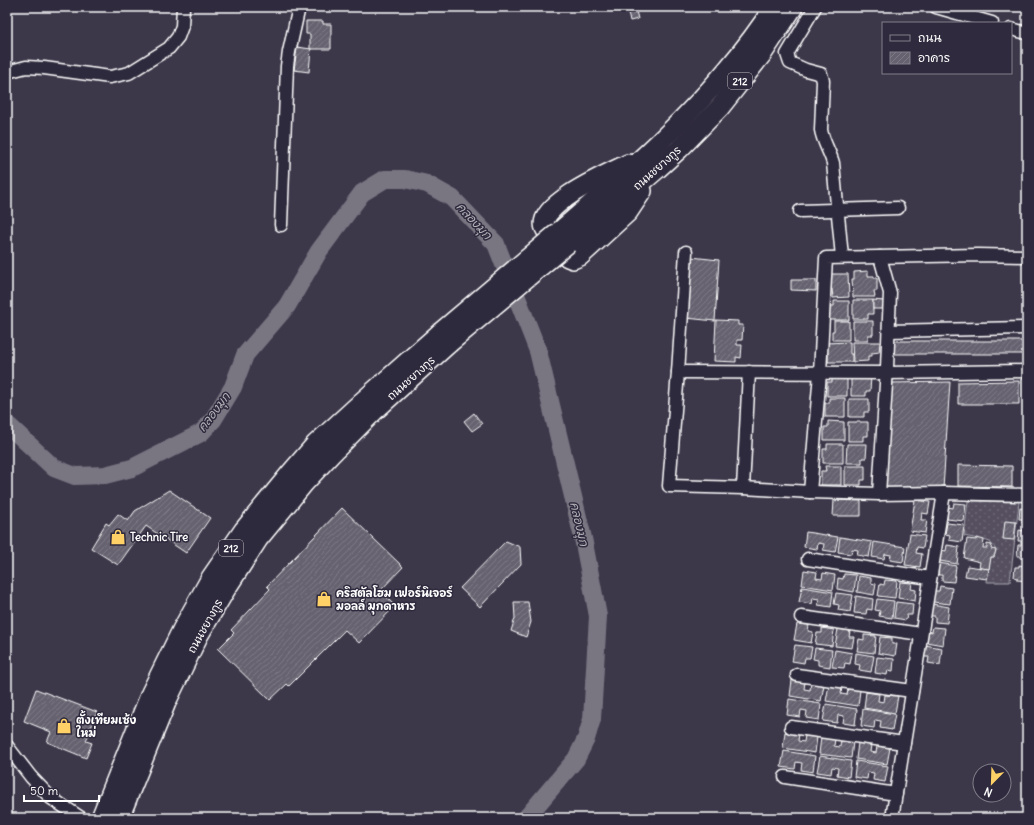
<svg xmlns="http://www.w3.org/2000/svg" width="1034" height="825" font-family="Delius,'Playpen Sans Thai',sans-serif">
<defs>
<pattern id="garden-dots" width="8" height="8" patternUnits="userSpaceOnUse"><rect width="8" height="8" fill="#555060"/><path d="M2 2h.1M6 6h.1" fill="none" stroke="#6e6a78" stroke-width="1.8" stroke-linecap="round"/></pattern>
<pattern id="building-hatch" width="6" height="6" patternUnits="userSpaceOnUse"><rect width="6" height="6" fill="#666270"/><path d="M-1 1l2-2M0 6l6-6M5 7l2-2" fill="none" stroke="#7d7a85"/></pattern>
</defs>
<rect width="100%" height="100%" fill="#3c3749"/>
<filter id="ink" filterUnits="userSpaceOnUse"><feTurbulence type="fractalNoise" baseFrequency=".025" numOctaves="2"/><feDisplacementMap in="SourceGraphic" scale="8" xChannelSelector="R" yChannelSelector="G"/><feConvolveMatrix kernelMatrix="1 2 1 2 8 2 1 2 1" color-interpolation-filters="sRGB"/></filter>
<g filter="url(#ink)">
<!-- garden -->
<path fill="url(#garden-dots)" stroke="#aaa8b0" d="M968,501L1019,502L1010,582H987L991,557H994L996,550L990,542L984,540L964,536Z"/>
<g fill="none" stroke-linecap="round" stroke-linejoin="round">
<!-- river -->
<path stroke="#797682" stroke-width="18" d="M7,424L54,468L75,476L105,475L132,468L201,433L213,420L233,387L245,355L287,306L319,251L362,193L385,179H405L427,184L452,198L496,244L538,351L583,538L598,616L592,719L586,739L576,759L526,818"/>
</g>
<!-- building -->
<g fill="url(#building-hatch)" stroke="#fff">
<path d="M315,7H338L337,11Z"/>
<path d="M627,7H635L638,19L630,21Z"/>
<path d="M306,21H323V24H331V49H310V34H306Z"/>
<path d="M297,47L311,49L309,72L294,70Z"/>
<path d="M691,257L719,260L715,321L686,318Z"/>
<path d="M868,271V276H874V278H877V291H874L875,297H853L852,279H854V272Z"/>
<path d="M829,274H848L849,297L833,298L832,289H830Z"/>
<path d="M791,280H816V291L791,290Z"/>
<path d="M853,300H873V314H868V319H853Z"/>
<path d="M873,300L884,301L883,309H873Z"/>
<path d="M834,301H849V320H829V306H834Z"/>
<path d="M716,320L738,321V325H743L742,340H737V345H742L741,358L736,357V362L714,361Z"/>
<path d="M834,321H849V340H832V331H834Z"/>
<path d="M853,321H873V335H868V340H853Z"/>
<rect x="892" y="341" width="135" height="13"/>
<path d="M850,342V354H852V362H828V353H825V343Z"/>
<path d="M852,342H880L879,352L872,353V356H868V361L853,362Z"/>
<path d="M832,377H847V396H827V382H832Z"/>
<path d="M851,377H871L870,391H866V396H851Z"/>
<path d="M1019,381V404H958V382Z"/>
<path d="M950,382L943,489H883L891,383Z"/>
<path d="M829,398H845V417H825V403H829Z"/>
<path d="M849,399H869V412H864V417H849Z"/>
<path d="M474,413L482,424L472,431L464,421Z"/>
<path d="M828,421L844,422V440H824V427H828Z"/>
<path d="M848,422H868V436H863V441H848Z"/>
<path d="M827,444H843V463H823V449H827Z"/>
<path d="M847,444H867L866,458H862V463H846Z"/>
<path d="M958,465L1012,466V487L958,486Z"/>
<path d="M825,466H841V485H821V471H826Z"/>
<path d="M845,466H865V480H861V485H845Z"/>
<path d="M169,490L210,518L186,553L146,526L118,565L91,548L106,523L109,525L118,514L128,521L135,511Z"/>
<path d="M834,500L861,501V516H833Z"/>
<path d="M915,500L930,502L928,514L922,513L921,520H927L925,533L910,531Z"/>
<path d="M1025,500H1027V522H1022L1023,519H1019L1020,508L1025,509Z"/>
<path d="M954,503L966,504L964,521L947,519L948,507L953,508Z"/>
<path d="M342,508L403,567L380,591L395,606L359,643L345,630L289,686L287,684L270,700L218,649L234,633L231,630L270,589L267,586Z"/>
<path d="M1005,521L1016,522L1014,540L1003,539Z"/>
<path d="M947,523L964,525L962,542L949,540L950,535L945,534Z"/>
<path d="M1023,529H1027V559L1020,558V556H1017L1018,545H1021V541H1018L1019,530L1023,531Z"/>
<path d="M806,532L838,537L835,552L823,550L824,544L818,543L817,549L804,547Z"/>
<path d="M910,534L925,536L923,548L917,547L916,553L922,554L920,567L905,565Z"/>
<path d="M840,537L872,542L869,557L857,555L858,550L852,549L851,554L838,552Z"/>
<path d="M977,538L984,540L983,548H987V544L992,545L991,549L996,550L994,557H991L989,569L979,568L980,562L964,558L967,539L976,540Z"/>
<path d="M506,541L520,547L521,564L480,607L460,588Z"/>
<path d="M874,542L905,547L903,562L890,560L891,555L885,554L884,559L872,557Z"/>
<path d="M947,545L959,547L957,564L940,561L941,550L946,551Z"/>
<path d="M1025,560H1027V581L1017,580V578L1014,577L1015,567H1019V565L1024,566Z"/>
<path d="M939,563L956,566L954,582L942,581V575H938Z"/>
<path d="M967,566L989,569L987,579L965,576Z"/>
<path d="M804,570L817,572L816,578L822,579L823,573L835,575L833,590L802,585Z"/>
<path d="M844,574L856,575L854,592L837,589L838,578L843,579Z"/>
<path d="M859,576L871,578V583L876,584L874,595L857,592Z"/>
<path d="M885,580L897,581L895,598L878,596L880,584L884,585Z"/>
<path d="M900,582L912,583L911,589L916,590L915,601L898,598Z"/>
<path d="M940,586L952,588L950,604L933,602L934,591H939Z"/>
<path d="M802,587L833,592L831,607L818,605L819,599L813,598L812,604L799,602Z"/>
<path d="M836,593L853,595L850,612L838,610L839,605L834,604Z"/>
<path d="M856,596L873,599L872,610L867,609L866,614L854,613Z"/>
<path d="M877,599L894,601L892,618L879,616L880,611L875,610Z"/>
<path d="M514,602H528L531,622L526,637L511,631L515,618Z"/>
<path d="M896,602L913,604L912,615H907L906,620L894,618Z"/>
<path d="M932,604L949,607L947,623L935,622V616H930Z"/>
<path d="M797,624L809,625L808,631L813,632L811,643L794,640Z"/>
<path d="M933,627L945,628L943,645L926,642L927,631L932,632Z"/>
<path d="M822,628L834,630L832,646L815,644L817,633H822Z"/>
<path d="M838,629L850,631L849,637H854L852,648L835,646Z"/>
<path d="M864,635L876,636L874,653L857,651L859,639L864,640Z"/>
<path d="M880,637L892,638V644H897L895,656L878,653Z"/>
<path d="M795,645L812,647L810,658H805L804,663L792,661Z"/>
<path d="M925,645L942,648L940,665L928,663L929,657H924Z"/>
<path d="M815,648L832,650L830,667L818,665V660L813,659Z"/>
<path d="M835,650L852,653L850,664L845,663L844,668L832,667Z"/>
<path d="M856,653L874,656L871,672L859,670L860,665L855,664Z"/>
<path d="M877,657L894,659L893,671L888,670L887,675L875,673Z"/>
<path d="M792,680L805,682L804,689L810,690L811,683L824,685L821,701L790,696Z"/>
<path d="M829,685L842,687L841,694L847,695L848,688L860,690L858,706L826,701Z"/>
<path d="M36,689L97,712L86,741L92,743L86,758L47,742L51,732L24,721Z"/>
<path d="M866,692L879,694L878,701L884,702L885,695L898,696L895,713L864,708Z"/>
<path d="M789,699L821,704L819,720L806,718L807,711L801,710L800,717L787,715Z"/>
<path d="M826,704L857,709L855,725L843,723L844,716L838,715L837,723L823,721Z"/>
<path d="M863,709L895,714L892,730L880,728L881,721L875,720L874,728L861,726Z"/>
<path d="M785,732L799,734L798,741L804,742L805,735L817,737L815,753L783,748Z"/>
<path d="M821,737L835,739L834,746L840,747L841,740L853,742L851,758L819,754Z"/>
<path d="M858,743L871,745L870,752L876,753L877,746L890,748L887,764L856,759Z"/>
<path d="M784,751L815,756L813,772L801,770L802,763L796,762L795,769L781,767Z"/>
<path d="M820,756L851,761L849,777L837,775L838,768L832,767L831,774L817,772Z"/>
<path d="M856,761L888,766L885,782L873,780L874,773L868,772L867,779L854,777Z"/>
</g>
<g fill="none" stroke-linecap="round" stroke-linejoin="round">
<!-- street casing -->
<g stroke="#fff" stroke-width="15">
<g id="street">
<path d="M815,7L787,54L790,63L806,70L821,74L823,81L821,130C823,142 830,152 833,163L842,257"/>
<path d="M936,7L992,23"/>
<path d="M1011,29L1027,33"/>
<path d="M7,72L26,67L44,68L110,77L129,73L169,48L178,37L182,26L183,7"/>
<path d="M800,211L898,208"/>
<path d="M281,225L287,66L289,52L299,7"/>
<path d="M686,252L678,372L669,486L743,488L810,492L879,494L944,493L1027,495"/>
<path d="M889,331L1027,328"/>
<path d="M678,372L887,373L1027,371"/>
<path d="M743,488L749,372"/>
<path d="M810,492L820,373L826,258L978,255L1027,256"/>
<path d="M879,494L887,368L890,293L880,257"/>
<path d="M808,559L930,578"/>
<path d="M801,617L921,634"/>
<path d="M797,675L912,691"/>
<path d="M791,727L904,743"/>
<path d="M7,746L31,777L51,798L81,818"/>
<path d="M785,777L896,794"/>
<path d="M892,818L944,493"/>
</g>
</g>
<!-- primary casing -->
<g stroke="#fff" stroke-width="22">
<g id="primary">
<path d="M628,164C612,172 535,205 545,228C546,231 549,233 550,235C556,243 562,250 568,257L573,259L580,256L628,212L642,191"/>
<path d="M559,232C618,181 677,130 727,70C744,50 760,29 774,7"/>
<path d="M568,243L620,201L657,169L679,149L720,107L762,54L793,7"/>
<path d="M101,818L151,693L182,630L211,578L244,530L290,474L316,444L363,401L440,333"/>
<path d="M119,818L167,700L198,636L227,587L258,539L304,483L331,454L374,411L449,343"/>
</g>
</g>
<!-- street -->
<use href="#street" stroke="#2f2a3d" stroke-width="12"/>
<!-- primary -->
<use href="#primary" stroke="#2f2a3d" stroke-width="19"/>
<!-- primary-bridge casing -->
<g stroke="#fff" stroke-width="22" stroke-linecap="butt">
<g id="primary-bridge">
<path d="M440,333L559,232"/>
<path d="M449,343L568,243"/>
</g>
</g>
<!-- primary-bridge -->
<use href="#primary-bridge" stroke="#2f2a3d" stroke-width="19"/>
</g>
</g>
<!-- icons -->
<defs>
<g id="shop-bare" transform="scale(1.2)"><path d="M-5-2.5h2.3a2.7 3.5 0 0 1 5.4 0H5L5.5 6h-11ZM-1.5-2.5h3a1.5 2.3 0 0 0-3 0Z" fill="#ffd166" stroke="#2f2a3d" stroke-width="2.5" paint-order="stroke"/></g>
</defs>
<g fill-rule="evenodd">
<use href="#shop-bare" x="118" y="537"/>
<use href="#shop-bare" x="324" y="599"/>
<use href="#shop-bare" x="64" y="726"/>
</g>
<g text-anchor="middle" stroke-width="3" stroke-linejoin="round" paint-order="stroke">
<!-- shield labels -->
<g fill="#2f2a3d" stroke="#c1bfc5" stroke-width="1">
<rect x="728" y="73" width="24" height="16" rx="3"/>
<rect x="219" y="540" width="24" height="16" rx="3"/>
</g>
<g font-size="10" font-weight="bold" fill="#fff">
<text x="740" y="85">212</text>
<text x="231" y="552">212</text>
</g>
<!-- street labels -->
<g font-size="11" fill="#fff" stroke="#2f2a3d">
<text transform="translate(657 168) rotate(-42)" y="4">ถนนชยางกูร</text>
<text transform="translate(411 378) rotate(-42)" y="4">ถนนชยางกูร</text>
<text transform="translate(205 626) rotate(-61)" y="4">ถนนชยางกูร</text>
</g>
<!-- poi labels -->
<g font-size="11" font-weight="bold" fill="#fff" stroke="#2f2a3d" text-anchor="start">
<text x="130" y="541">Technic Tire</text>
<text x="336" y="597">คริสตัลโฮม เฟอร์นิเจอร์<tspan x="336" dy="13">มอลล์ มุกดาหาร</tspan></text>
<text x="76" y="724">ตั้งเทียมเซ้ง<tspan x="76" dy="13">ใหม่</tspan></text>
</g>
<!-- water labels -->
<g font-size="12" font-style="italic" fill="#b5b4ba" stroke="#2f2a3d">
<text transform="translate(474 221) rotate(47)" y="4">คลองมุก</text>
<text transform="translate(214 412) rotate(-53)" y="4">คลองมุก</text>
<text transform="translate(579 524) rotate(77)" y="4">คลองมุก</text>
</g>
</g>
<!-- margin -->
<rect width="1034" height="825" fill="none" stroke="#2f2a3d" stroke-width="24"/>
<rect x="12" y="12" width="1010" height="801" fill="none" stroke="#fff" stroke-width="1.5" filter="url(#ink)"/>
<!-- legend -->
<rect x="882" y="22" width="130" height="52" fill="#2f2a3d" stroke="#827f8b"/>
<rect x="890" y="35" width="20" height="6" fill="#2f2a3d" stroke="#827f8b"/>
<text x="918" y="42" font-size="12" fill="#ffffff">ถนน</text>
<rect x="890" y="52" width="20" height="12" fill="url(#building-hatch)" stroke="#827f8b"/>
<text x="918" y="62" font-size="12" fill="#ffffff">อาคาร</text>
<!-- north arrow -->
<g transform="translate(992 783) rotate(203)"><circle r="19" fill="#2f2a3d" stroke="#827f8b"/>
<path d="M0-3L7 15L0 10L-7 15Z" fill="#ffd166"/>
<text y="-6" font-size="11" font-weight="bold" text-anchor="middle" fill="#ffffff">N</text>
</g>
<!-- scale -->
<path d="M24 795v6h75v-6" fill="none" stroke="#ffffff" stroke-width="2"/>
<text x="30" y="795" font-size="12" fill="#ffffff" stroke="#2f2a3d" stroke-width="3" paint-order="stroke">50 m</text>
</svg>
